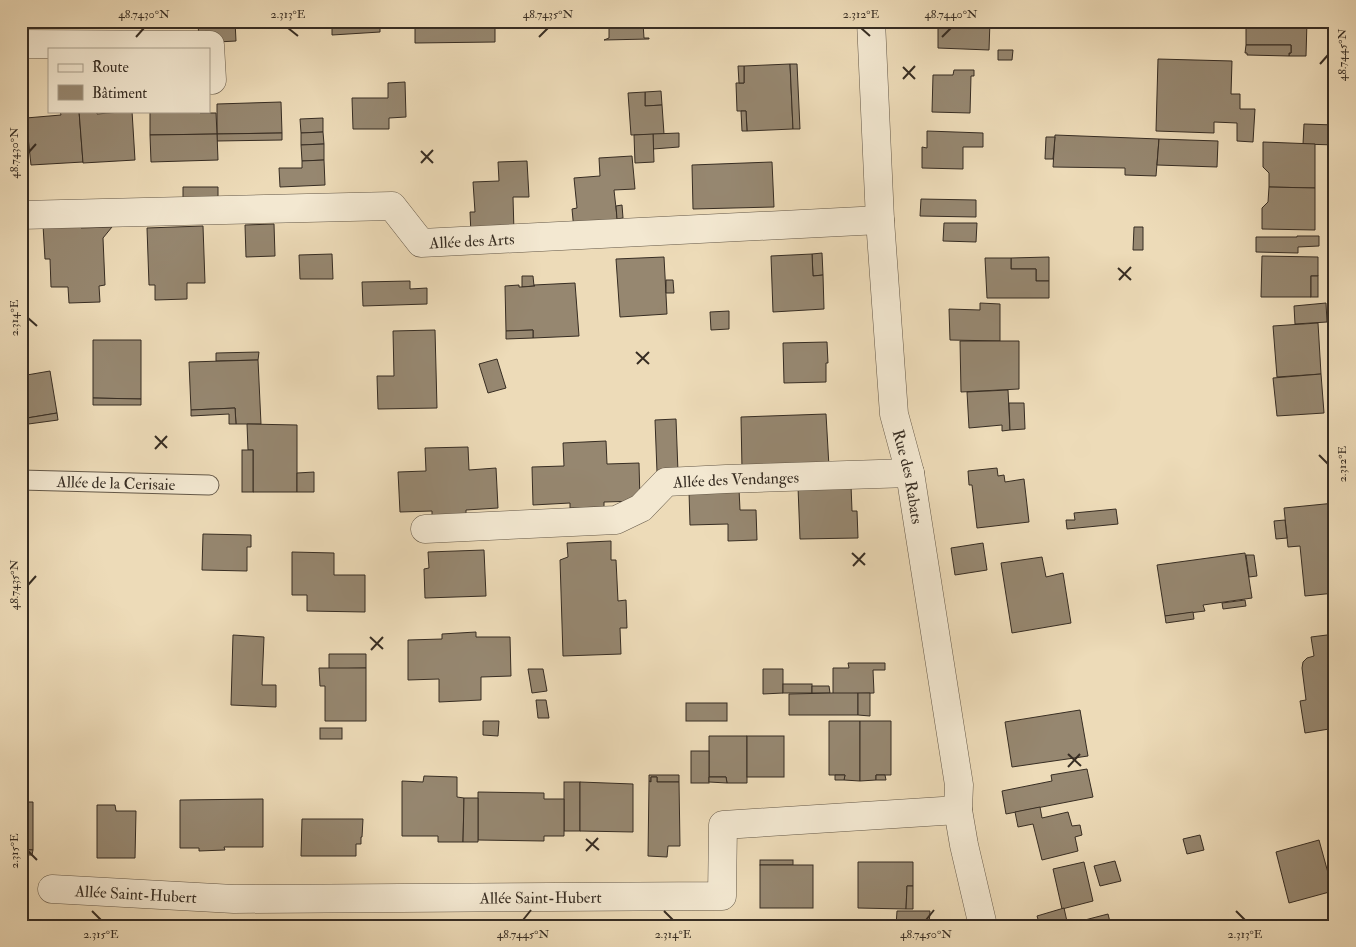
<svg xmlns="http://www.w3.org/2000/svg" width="1356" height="947" font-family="'IM FELL Double Pica',serif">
<rect width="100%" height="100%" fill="#eddbb8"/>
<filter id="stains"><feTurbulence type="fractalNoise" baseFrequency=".004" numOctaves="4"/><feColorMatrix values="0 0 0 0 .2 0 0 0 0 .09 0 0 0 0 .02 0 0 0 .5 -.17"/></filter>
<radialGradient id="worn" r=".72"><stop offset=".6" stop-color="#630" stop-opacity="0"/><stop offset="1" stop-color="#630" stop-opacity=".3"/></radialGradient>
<!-- building -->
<g fill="#968770" stroke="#372d23">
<path d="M52,21H73V26L52,28Z"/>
<path d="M198,21H235L236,41L199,43Z"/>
<path d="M332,21H380V32L332,35Z"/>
<path d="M434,21H495V42L415,43V23H434Z"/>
<path d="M597,21H653L643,23L644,38H649V39L604,40L609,38V24H600Z"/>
<path d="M938,21H990L989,50L938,48Z"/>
<path d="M1246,21H1307L1306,56H1289V53H1291V45H1246Z"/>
<path d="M1246,45H1291V53H1289V56L1247,55V53H1245Z"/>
<path d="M998,50H1013L1012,60H998Z"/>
<path d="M1158,59L1232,61L1231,94H1240V109H1255L1253,142L1237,141V123L1214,122V133L1156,131Z"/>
<path d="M790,64L793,129L747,131L746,111H737L736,83H744V66Z"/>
<path d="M790,64H797L800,129H793Z"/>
<path d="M738,66H744V83H739Z"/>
<path d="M954,70H974V76H971L970,113L932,112L933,75H953Z"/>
<path d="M405,82L406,117L389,118V129H353L352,98H388V83Z"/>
<path d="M661,91L662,105L645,106V92Z"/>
<path d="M645,92V106L662,105L664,134L631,135L628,93Z"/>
<path d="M281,102L282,133L217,134V104Z"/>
<path d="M60,111H79L83,162L31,165L26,118L61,115Z"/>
<path d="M79,111H97V114L132,111L135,160L83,163Z"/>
<path d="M200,111V113H216L217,134L150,135V112Z"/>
<path d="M741,111H746L747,131H742Z"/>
<path d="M323,118V132L301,133L300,119Z"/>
<path d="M1304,124L1335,125V145L1303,144Z"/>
<path d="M927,131L983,133V147H963V169L922,168V147L927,148Z"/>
<path d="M323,132L324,144L301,145V133Z"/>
<path d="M282,133V140L217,141V134Z"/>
<path d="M679,133V147L653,149V134Z"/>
<path d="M217,134L218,160L151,162L150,135Z"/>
<path d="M653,134L654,162L635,163L634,135Z"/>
<path d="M1055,135L1159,139L1156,176L1125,175V168L1053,167Z"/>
<path d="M1046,137H1055L1053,159H1045Z"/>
<path d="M1159,139L1218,141L1217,167L1157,165Z"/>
<path d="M1263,142L1315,144V188L1269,187V173L1263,167Z"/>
<path d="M324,144V160L302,161L301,145Z"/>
<path d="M632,156L635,189L614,190L618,226L574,230L572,209L577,208L574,178L600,176L599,158Z"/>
<path d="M324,160L325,185L280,187L279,168H302V161Z"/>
<path d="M527,161L529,197H513L514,232L471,234L470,212H475L473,182L499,181L498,162Z"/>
<path d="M772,162L774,207L693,209L692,165Z"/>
<path d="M183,187H218V202L183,203Z"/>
<path d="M1269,187L1315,188V230L1262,229V208L1268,202Z"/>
<path d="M921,199L976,200V217L920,216Z"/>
<path d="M622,205L623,218L617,219L616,206Z"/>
<path d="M81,223V228L112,227L103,238L105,285L99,286L100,302L69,303L68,287H51L50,259H45L43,225Z"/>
<path d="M944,223H977L976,242L943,241Z"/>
<path d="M274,224L275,256L246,257L245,225Z"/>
<path d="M203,226L205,283H187V299L155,300V285H149L147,228Z"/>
<path d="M1134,227H1143V250H1133Z"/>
<path d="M1297,236H1319V246L1298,247V253L1256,252V237H1297Z"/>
<path d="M822,253L823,275L813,276L812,254Z"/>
<path d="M332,254L333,279H300L299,255Z"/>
<path d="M812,254L813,276L823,275L824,309L773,312L771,256Z"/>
<path d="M1262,256L1318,257V276H1311V297H1261Z"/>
<path d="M664,257L667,314L620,317L616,259Z"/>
<path d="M1049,257V281H1036V269H1011V258Z"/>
<path d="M985,258H1011V269H1036V281H1049V298H987Z"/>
<path d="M522,276H533L534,286L522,287Z"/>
<rect x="1311" y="276" width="7" height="21"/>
<path d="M666,280H673L674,293H666Z"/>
<path d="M410,281V289L427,288V304L363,306L362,282Z"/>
<path d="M575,283L579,336L533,338V330L506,331L505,286L519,285V287H522L535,286L534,285Z"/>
<path d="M980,303L1000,304V341L950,340L949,309L980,310Z"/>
<path d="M1326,303L1327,322L1295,324L1294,306Z"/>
<path d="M729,311V329L711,330L710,312Z"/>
<path d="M1318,323L1321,374L1277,377L1273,326Z"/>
<path d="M435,330L437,408L378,409L377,376H394L393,331Z"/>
<path d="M533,330V338L506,339V331Z"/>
<path d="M93,340H141V399L93,398Z"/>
<path d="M960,341H1019V389L961,392Z"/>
<path d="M827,342L828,363H826V382L784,383L783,343Z"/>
<path d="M259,352L258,360L216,361V353Z"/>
<path d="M497,359L506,388L488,393L479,364Z"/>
<path d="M258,360L261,424H236L235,408L191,410L189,362Z"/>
<path d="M50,371L57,413L21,419V376Z"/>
<path d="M1321,374L1324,413L1277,416L1273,378Z"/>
<path d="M1008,390L1010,430L1002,431V425L969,428L967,392Z"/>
<path d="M93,398L141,399V405H93Z"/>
<path d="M1009,403H1024L1025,429L1010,430Z"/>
<path d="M235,408L236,424H229V414L191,416V410Z"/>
<path d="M57,413L58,420L21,425V419Z"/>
<path d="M826,414L829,467L742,469L741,417Z"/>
<path d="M676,419L678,472H657L655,420Z"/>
<path d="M247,424L297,425V492H253V450H248Z"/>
<path d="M606,441L607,464L639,463L640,501L604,502V507L570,508V503L533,505L532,467L564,466L563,443Z"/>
<path d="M468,447L469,470L496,468L498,508L466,510V515L432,516V511L400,512L398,472L426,471L425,448Z"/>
<rect x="242" y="450" width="11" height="42"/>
<path d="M997,468L998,476L1004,475L1005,482L1024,479L1029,522L977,528L972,485H969L968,471Z"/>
<path d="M314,472V492H297V473Z"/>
<path d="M851,485L852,511H857L858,538L800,539L798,487Z"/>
<path d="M739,489L740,510H756L757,540L728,541V524L690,525L689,491Z"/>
<path d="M1335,503V593L1305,596L1300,546L1288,547L1284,508Z"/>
<path d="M1116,509L1118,524L1067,529L1066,520H1075L1074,513Z"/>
<path d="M1285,520L1287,538L1276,539L1274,521Z"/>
<path d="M203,534L251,535V547H247V571L202,570Z"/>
<path d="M611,541V560H616L618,601L626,600L627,628H620L621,654L563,656L560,560L568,557L567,543Z"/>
<path d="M983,543L987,570L955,575L951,548Z"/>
<path d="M484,550L486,596L425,598L424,569L429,568L428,552Z"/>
<path d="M292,552L334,553V575H365V612L307,611V595H292Z"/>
<path d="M1245,553L1252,598L1203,605L1205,611L1165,616L1157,565Z"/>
<path d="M1246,555H1254L1257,576L1249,577Z"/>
<path d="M1042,557L1046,577L1063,573L1071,623L1012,633L1001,563Z"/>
<path d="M1245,600L1246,606L1223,609L1222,603Z"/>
<path d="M1193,612L1194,619L1166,623L1165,616Z"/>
<path d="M476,632V637H510L511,676L481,677V700L439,702V679L408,680V640L442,639V634Z"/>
<path d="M1335,634V728L1305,733L1300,701L1306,700L1302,668L1303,662L1307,658L1314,656L1311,637Z"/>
<path d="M233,635L264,637L262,685H276V707L231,705Z"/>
<path d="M329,654H366V668L329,669Z"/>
<path d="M848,663H885V670H873L874,693L833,694V668H849Z"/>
<path d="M319,668H366V721H325V686H320Z"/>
<path d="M528,669H543L547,691L532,693Z"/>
<path d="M763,669H783V693L763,694Z"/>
<rect x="783" y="684" width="29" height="9"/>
<path d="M812,686H829L830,693H812Z"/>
<path d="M833,693H858V715H789V694Z"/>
<path d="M858,693H870V716L858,715Z"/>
<path d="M536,700H546L549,718H538Z"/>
<rect x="686" y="703" width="41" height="18"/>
<path d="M1080,710L1088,756L1012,767L1005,722Z"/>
<path d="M483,721H499L498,736L483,735Z"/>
<path d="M829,721H860V781L844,780L845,775H829Z"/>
<path d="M860,721H891V775H876V780L860,781Z"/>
<rect x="320" y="728" width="22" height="11"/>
<path d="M709,736H747V783H727L726,777H709Z"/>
<rect x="747" y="736" width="37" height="41"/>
<rect x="691" y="751" width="18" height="32"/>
<path d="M1087,769L1093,797L1006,814L1002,791L1052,781L1051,775Z"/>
<path d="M649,775H679V782H657V777H651V782L649,781Z"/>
<path d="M835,775H845L844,780H835Z"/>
<path d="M876,775H885L886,780H876Z"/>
<path d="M424,776L457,777V797L464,798L463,842H438V836H402V781L423,782Z"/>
<path d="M651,777H657V782H679L680,846H668L667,857L648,856L649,781L651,782Z"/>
<path d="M709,777H726L727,783L709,782Z"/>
<rect x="564" y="782" width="16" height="49"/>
<path d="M580,782L633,784V832L580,831Z"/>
<path d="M478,792L544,793V799H564V836H544V841L478,840Z"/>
<path d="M464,798H478V842H463Z"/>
<path d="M263,799V847H224L225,850L199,851V848H180V800Z"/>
<path d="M21,802H33V850L21,849Z"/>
<path d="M97,805H115L116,811H136L135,858H97Z"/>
<path d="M1040,807L1042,818L1068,812L1072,826L1080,825L1082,835L1075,837L1078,851L1042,860L1033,824L1018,827L1015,812Z"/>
<path d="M302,819H363L362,837H361V844H356V856H301Z"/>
<path d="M1200,835L1204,850L1187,854L1183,839Z"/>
<path d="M1319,840L1333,891L1289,903L1276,852Z"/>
<path d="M21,849L33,850L32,855H21Z"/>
<rect x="760" y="860" width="33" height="5"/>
<path d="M1115,861L1121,881L1100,886L1094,866Z"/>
<path d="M858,862H913V886H907L906,909L858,908Z"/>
<path d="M1084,862L1093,901L1062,909L1053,869Z"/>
<rect x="760" y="865" width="53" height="43"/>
<path d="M907,886H913V909H906Z"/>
<path d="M1064,908L1068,926H1040L1037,916Z"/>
<path d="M897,911H930L929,926H896Z"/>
<path d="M1108,914L1111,926H1082L1081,921Z"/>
</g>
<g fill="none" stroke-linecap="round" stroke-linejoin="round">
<!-- lane casing -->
<g stroke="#645848" stroke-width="21">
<g id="lane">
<path id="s1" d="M21,480L209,485"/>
</g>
</g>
<!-- street casing -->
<g stroke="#645848" stroke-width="29">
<g id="street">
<path id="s2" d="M871,21L880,220L894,414L910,473L959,785L958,810L964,845L983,926"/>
<path d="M21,44L210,45L212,80"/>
<path id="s3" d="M21,215L392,206L421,243L880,220"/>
<path id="s4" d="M425,529L616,520L641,508L666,482L726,479L910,473"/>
<path id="s5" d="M52,889L234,899L722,896L723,825L958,810"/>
</g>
</g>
<!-- lane -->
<use href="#lane" stroke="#f3e8d1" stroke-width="19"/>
<!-- street -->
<use href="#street" stroke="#f3e8d1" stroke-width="28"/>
</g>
<!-- ticks -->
<path fill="none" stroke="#372d23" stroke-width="2" d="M288,28L298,36M861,28L870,36M136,37L144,28M539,37L548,28M942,37L951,28M1320,64L1328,55M903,67L915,79M903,79L915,66M421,151L433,163M28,153L36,144M421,163L433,150M1118,268L1131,280M1119,280L1131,267M28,318L37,326M636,352L649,364M637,364L649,352M155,436L167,448M155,449L167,436M1319,455L1328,464M852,553L865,565M853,566L865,553M28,585L36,576M370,637L383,649M371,650L383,637M1068,754L1081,766M1068,767L1080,754M586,839L599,850M28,851L37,860M586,851L598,838M92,911L101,920M664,911L673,920M1236,911L1245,920M523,920L531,910M926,920L934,910"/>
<g text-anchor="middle" stroke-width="4" stroke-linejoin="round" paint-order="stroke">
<!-- street labels -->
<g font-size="16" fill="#372d23" stroke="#f3e8d1">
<text dy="6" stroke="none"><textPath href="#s3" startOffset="469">Allée des Arts</textPath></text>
<text dy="6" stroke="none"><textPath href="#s2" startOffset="458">Rue des Rabats</textPath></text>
<text dy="6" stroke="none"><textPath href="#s4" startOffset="325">Allée des Vendanges</textPath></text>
<text dy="6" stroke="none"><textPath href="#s1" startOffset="95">Allée de la Cerisaie</textPath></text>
<text dy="6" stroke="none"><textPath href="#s5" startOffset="84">Allée Saint-Hubert</textPath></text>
<text dy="6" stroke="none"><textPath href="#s5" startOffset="489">Allée Saint-Hubert</textPath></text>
</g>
</g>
<!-- margin -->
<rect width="1356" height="947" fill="none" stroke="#eddbb8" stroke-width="55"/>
<!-- legend -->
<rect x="48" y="48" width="162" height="65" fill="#f3e8d1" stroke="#a89d8b"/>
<rect x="58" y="64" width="25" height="8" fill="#f3e8d1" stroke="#a89d8b"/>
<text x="92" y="72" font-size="15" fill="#372d23">Route</text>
<rect x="58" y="85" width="25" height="15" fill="#968770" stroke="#a89d8b"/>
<text x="92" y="98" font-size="15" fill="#372d23">Bâtiment</text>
<rect x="28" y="28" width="1300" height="892" fill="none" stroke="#372d23" stroke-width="2"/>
<g font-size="12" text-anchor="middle" fill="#372d23">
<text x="144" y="18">48.7430°N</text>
<text x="288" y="18">2.313°E</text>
<text x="548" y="18">48.7435°N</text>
<text x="861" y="18">2.312°E</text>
<text x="951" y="18">48.7440°N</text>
<text transform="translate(1342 55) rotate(-90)" y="4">48.7445°N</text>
<text transform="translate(14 153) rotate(-90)" y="4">48.7430°N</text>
<text transform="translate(14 318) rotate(-90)" y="4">2.314°E</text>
<text transform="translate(1342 464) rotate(-90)" y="4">2.312°E</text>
<text transform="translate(14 585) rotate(-90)" y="4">48.7435°N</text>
<text transform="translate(14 851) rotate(-90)" y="4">2.315°E</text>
<text x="101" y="938">2.315°E</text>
<text x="523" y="938">48.7445°N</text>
<text x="673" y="938">2.314°E</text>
<text x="926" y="938">48.7450°N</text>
<text x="1245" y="938">2.313°E</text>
</g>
<rect width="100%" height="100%" filter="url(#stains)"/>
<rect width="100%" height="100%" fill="url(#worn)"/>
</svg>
